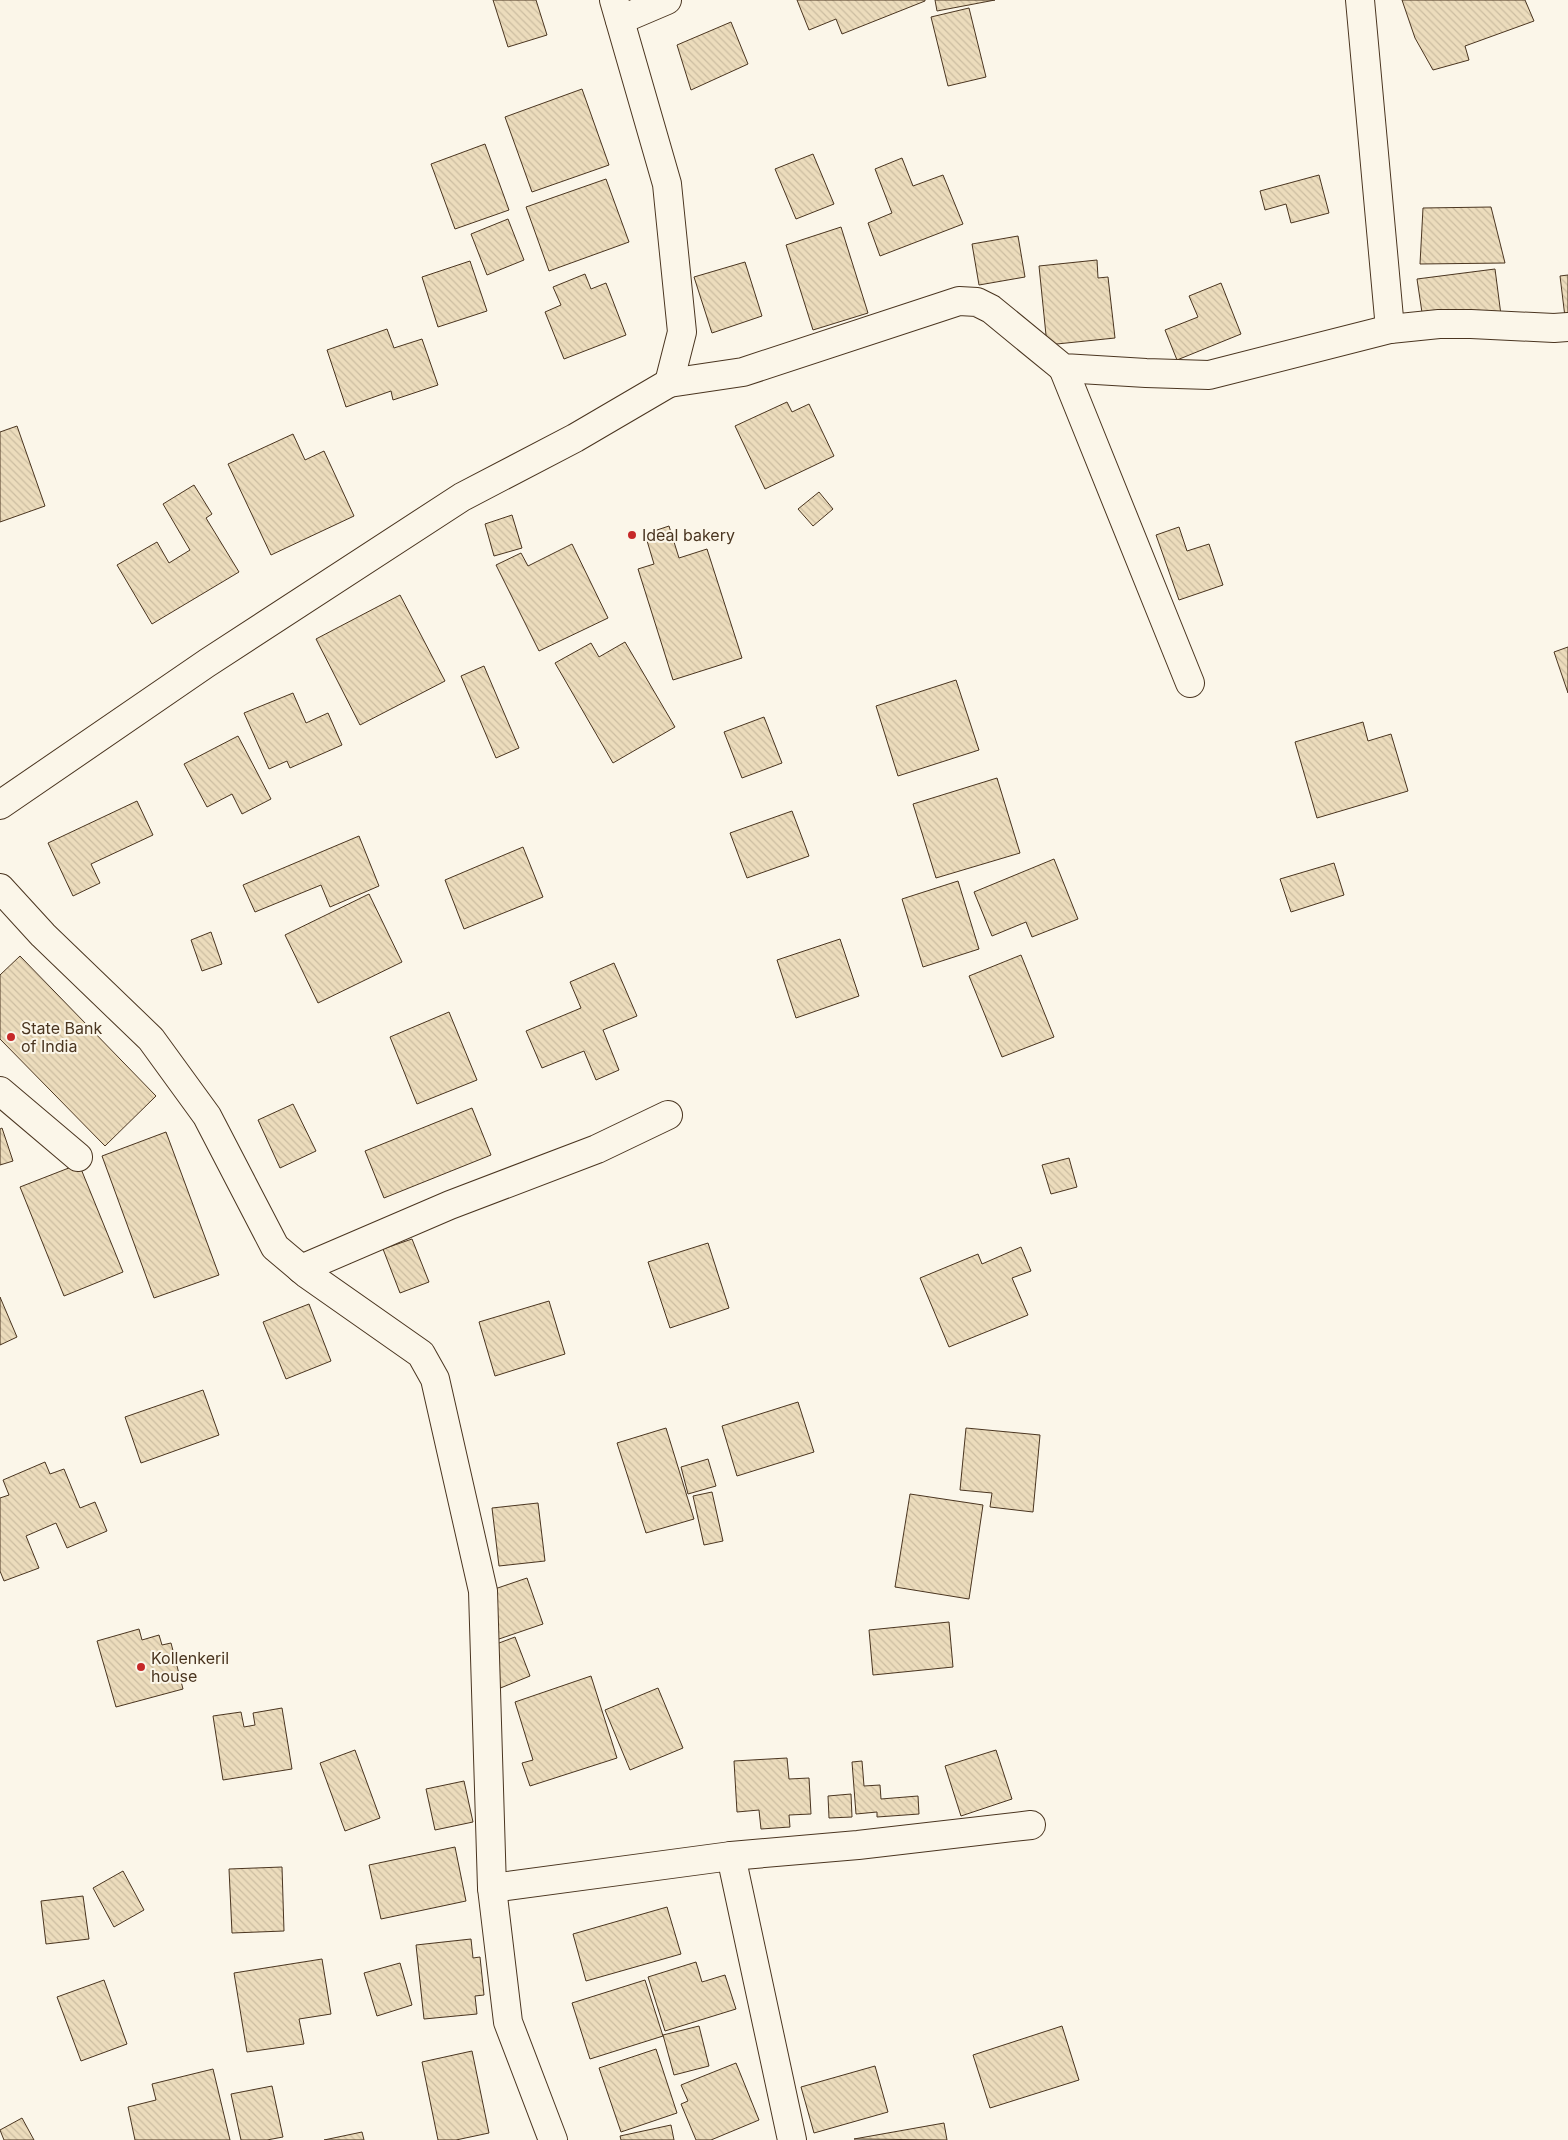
<svg xmlns="http://www.w3.org/2000/svg" width="1568" height="2140" font-family="Inter,sans-serif">
<defs>
<pattern id="building-back-hatch" width="6" height="6" patternUnits="userSpaceOnUse" patternTransform="scale(1.25)"><rect width="6" height="6" fill="#ecdcbc"/><path d="M-1 5l2 2M0 0l6 6M5-1l2 2" fill="none" stroke="#ccbda1"/></pattern>
</defs>
<rect width="100%" height="100%" fill="#fbf6e9"/>
<!-- building -->
<g fill="url(#building-back-hatch)" stroke="#4a3520">
<path d="M493,0H536L547,35L508,47Z"/>
<path d="M797,0H925V1L842,34L836,19L809,30Z"/>
<path d="M935,0H995L937,11Z"/>
<path d="M1402,0H1525L1534,21L1465,46L1469,60L1433,70L1415,38Z"/>
<path d="M969,8L986,77L948,86L931,17Z"/>
<path d="M731,22L748,64L691,90L677,45Z"/>
<path d="M582,89L609,165L532,192L505,117Z"/>
<path d="M485,144L509,210L455,229L431,164Z"/>
<path d="M813,154L834,204L796,219L775,169Z"/>
<path d="M902,158L913,186L943,175L963,224L880,256L868,223L892,213L875,169Z"/>
<path d="M1319,175L1329,213L1291,223L1286,204L1265,210L1260,191Z"/>
<path d="M606,179L629,242L549,271L526,207Z"/>
<path d="M1491,207L1505,263L1420,264L1423,208Z"/>
<path d="M508,219L524,260L487,275L471,234Z"/>
<path d="M841,227L868,313L813,330L786,245Z"/>
<path d="M1018,236L1025,277L979,285L972,244Z"/>
<path d="M1097,260L1098,278L1108,277L1115,338L1047,345L1039,266Z"/>
<path d="M470,261L487,311L438,327L422,277Z"/>
<path d="M745,262L762,316L712,333L694,277Z"/>
<path d="M1495,269L1501,315L1424,326L1417,279Z"/>
<path d="M585,274L591,289L606,283L626,335L564,359L545,312L561,305L553,287Z"/>
<path d="M1568,275V317H1565L1560,276Z"/>
<path d="M1221,283L1241,334L1177,360L1165,330L1198,317L1189,296Z"/>
<path d="M387,329L394,348L422,339L438,385L393,400L391,391L346,407L327,350Z"/>
<path d="M787,402L792,412L809,404L834,456L765,489L735,426Z"/>
<path d="M17,426L45,506L0,522V432Z"/>
<path d="M293,434L305,460L324,451L354,516L271,555L228,464Z"/>
<path d="M194,485L212,514L206,518L239,572L152,624L117,565L157,542L169,563L190,550L163,504Z"/>
<path d="M819,492L833,509L813,526L798,509Z"/>
<path d="M512,515L522,548L494,556L485,524Z"/>
<path d="M669,526L679,558L707,549L742,658L673,680L638,569L654,564L645,534Z"/>
<path d="M1179,527L1187,551L1209,544L1223,585L1179,600L1156,535Z"/>
<path d="M572,544L608,618L539,651L496,565L521,553L528,566Z"/>
<path d="M400,595L445,681L360,725L316,639Z"/>
<path d="M625,642L675,727L613,763L555,663L591,643L599,657Z"/>
<path d="M1568,647V693L1554,652Z"/>
<path d="M484,666L519,748L496,758L461,676Z"/>
<path d="M956,680L979,750L898,776L876,706Z"/>
<path d="M293,693L306,723L328,713L342,745L290,768L287,761L269,769L244,713Z"/>
<path d="M764,717L782,763L742,778L724,732Z"/>
<path d="M1363,722L1368,741L1391,734L1408,791L1317,818L1295,742Z"/>
<path d="M238,736L271,799L242,814L232,794L207,807L184,764Z"/>
<path d="M997,778L1020,853L936,878L913,804Z"/>
<path d="M137,801L153,835L91,864L100,883L73,896L48,843Z"/>
<path d="M792,811L809,856L747,878L730,833Z"/>
<path d="M359,836L379,886L330,907L321,885L255,912L243,885Z"/>
<path d="M523,847L543,897L464,929L445,880Z"/>
<path d="M1054,859L1078,919L1032,937L1026,922L992,936L974,892Z"/>
<path d="M1334,863L1344,895L1291,912L1280,879Z"/>
<path d="M958,881L979,949L923,967L902,899Z"/>
<path d="M369,894L402,962L318,1003L285,935Z"/>
<path d="M211,932L222,964L202,971L191,940Z"/>
<path d="M840,939L859,996L796,1018L777,960Z"/>
<path d="M1021,955L1054,1037L1002,1057L969,976Z"/>
<path d="M20,956L156,1096L105,1146L0,1039V975Z"/>
<path d="M614,963L637,1016L603,1030L619,1070L596,1080L584,1051L542,1068L526,1031L581,1008L570,982Z"/>
<path d="M449,1012L477,1080L417,1104L390,1037Z"/>
<path d="M293,1104L316,1151L280,1168L258,1120Z"/>
<path d="M472,1108L491,1155L384,1198L365,1151Z"/>
<path d="M2,1128L13,1161L0,1165V1129Z"/>
<path d="M166,1132L219,1275L154,1298L102,1156Z"/>
<path d="M1069,1158L1077,1187L1051,1194L1042,1165Z"/>
<path d="M79,1164L123,1272L64,1296L20,1187Z"/>
<path d="M412,1239L429,1282L400,1293L383,1249Z"/>
<path d="M708,1243L729,1308L670,1328L648,1262Z"/>
<path d="M1021,1247L1031,1271L1012,1278L1028,1315L949,1347L920,1278L978,1254L982,1264Z"/>
<path d="M0,1297L17,1337L0,1345Z"/>
<path d="M549,1301L565,1354L495,1376L479,1322Z"/>
<path d="M309,1304L331,1361L286,1379L263,1322Z"/>
<path d="M203,1390L219,1435L141,1463L125,1417Z"/>
<path d="M798,1402L814,1452L737,1476L722,1426Z"/>
<path d="M666,1428L694,1519L646,1533L617,1443Z"/>
<path d="M966,1428L1040,1435L1033,1512L990,1507L992,1493L960,1490Z"/>
<path d="M708,1459L716,1486L688,1494L681,1467Z"/>
<path d="M45,1462L50,1474L64,1469L80,1508L95,1502L107,1531L67,1548L56,1523L26,1536L39,1568L4,1581L0,1571V1498L9,1495L3,1480Z"/>
<path d="M712,1492L723,1541L704,1545L693,1496Z"/>
<path d="M910,1494L983,1505L969,1599L895,1587Z"/>
<path d="M538,1503L545,1561L499,1566L492,1508Z"/>
<path d="M527,1578L543,1624L499,1639L483,1593Z"/>
<path d="M949,1622L953,1667L873,1675L869,1630Z"/>
<path d="M139,1629L142,1640L159,1635L162,1645L171,1643L183,1689L116,1707L97,1641Z"/>
<path d="M515,1637L530,1676L498,1689L483,1649Z"/>
<path d="M591,1676L617,1758L530,1786L522,1763L533,1760L515,1702Z"/>
<path d="M658,1688L683,1748L630,1770L605,1710Z"/>
<path d="M282,1708L292,1769L223,1780L213,1716L241,1712L244,1727L255,1725L253,1713Z"/>
<path d="M355,1750L380,1818L345,1831L320,1763Z"/>
<path d="M996,1750L1012,1799L961,1816L945,1766Z"/>
<path d="M787,1758L789,1779L809,1778L811,1814L789,1815L790,1827L761,1829L759,1810L737,1812L734,1761Z"/>
<path d="M862,1761L864,1786L880,1785L881,1799L918,1796L919,1814L877,1817V1812L856,1814L852,1762Z"/>
<path d="M464,1781L473,1822L435,1830L426,1789Z"/>
<path d="M851,1794L852,1817L829,1818L828,1796Z"/>
<path d="M455,1847L466,1901L381,1919L369,1865Z"/>
<path d="M282,1867L284,1931L232,1933L229,1869Z"/>
<path d="M123,1871L144,1910L114,1927L93,1888Z"/>
<path d="M83,1896L89,1939L46,1944L41,1901Z"/>
<path d="M667,1907L681,1954L586,1981L573,1934Z"/>
<path d="M471,1939L473,1958L480,1957L484,1995L475,1996L477,2014L424,2019L416,1945Z"/>
<path d="M322,1959L331,2014L299,2019L304,2044L247,2052L234,1973Z"/>
<path d="M696,1962L702,1982L725,1975L736,2009L665,2031L648,1977Z"/>
<path d="M400,1963L412,2005L377,2016L364,1973Z"/>
<path d="M104,1980L127,2044L81,2061L57,1997Z"/>
<path d="M645,1980L663,2036L590,2059L572,2003Z"/>
<path d="M699,2026L709,2066L674,2075L663,2035Z"/>
<path d="M1062,2026L1079,2080L990,2108L973,2055Z"/>
<path d="M656,2049L677,2113L621,2132L599,2068Z"/>
<path d="M472,2051L489,2133L456,2140H438L422,2062Z"/>
<path d="M736,2063L759,2120L711,2140H696L681,2104L688,2101L681,2085Z"/>
<path d="M875,2066L888,2112L814,2133L801,2087Z"/>
<path d="M213,2069L230,2140H135L128,2107L156,2100L152,2084Z"/>
<path d="M272,2086L283,2137L267,2140H241L231,2094Z"/>
<path d="M22,2118L34,2140H4L0,2130Z"/>
<path d="M944,2123L947,2140L854,2139Z"/>
<path d="M671,2125L674,2140H621L620,2136Z"/>
<path d="M362,2132L364,2140H324Z"/>
</g>
<g fill="none" stroke-linecap="round" stroke-linejoin="round">
<!-- minor casing -->
<g stroke="#4a3520" stroke-width="30">
<g id="minor">
<path d="M1360,0L1390,329"/>
<path d="M620,20L667,0"/>
<path d="M1063,368L1190,683"/>
<path d="M669,383L743,372L959,301L977,302L991,309L1063,368L1146,373L1209,375L1390,329L1439,324H1471L1554,328L1568,327"/>
<path d="M0,888L43,935L151,1039L207,1116L275,1247L307,1274L421,1354L435,1379L483,1591L492,1888L508,2022L553,2140"/>
<path d="M0,1091L78,1157"/>
<path d="M301,1269L450,1205L597,1149L668,1115"/>
<path d="M731,1856L792,2140"/>
<path d="M492,1888L731,1856L858,1845L1031,1825"/>
</g>
</g>
<!-- major casing -->
<g stroke="#4a3520" stroke-width="30">
<path id="major" d="M0,805L207,663L462,497L575,438L669,383L682,332L667,184L614,0"/>
</g>
<!-- minor -->
<use href="#minor" stroke="#fbf6e9" stroke-width="28"/>
<!-- major -->
<use href="#major" stroke="#fbf6e9" stroke-width="28"/>
</g>
<!-- markers -->
<g fill="#c62828" stroke="#fbf6e9" stroke-width="2">
<circle cx="632" cy="535" r="5"/>
<circle cx="11" cy="1037" r="5"/>
<circle cx="141" cy="1667" r="5"/>
</g>
<g text-anchor="middle" stroke-width="4" stroke-linejoin="round" paint-order="stroke">
<!-- poi labels -->
<g font-size="16" fill="#4a3520" stroke="#fbf6e9" text-anchor="start">
<text x="642" y="541">Ideal bakery</text>
<text x="21" y="1034">State Bank<tspan x="21" dy="18">of India</tspan></text>
<text x="151" y="1664">Kollenkeril<tspan x="151" dy="18">house</tspan></text>
</g>
</g>
</svg>
